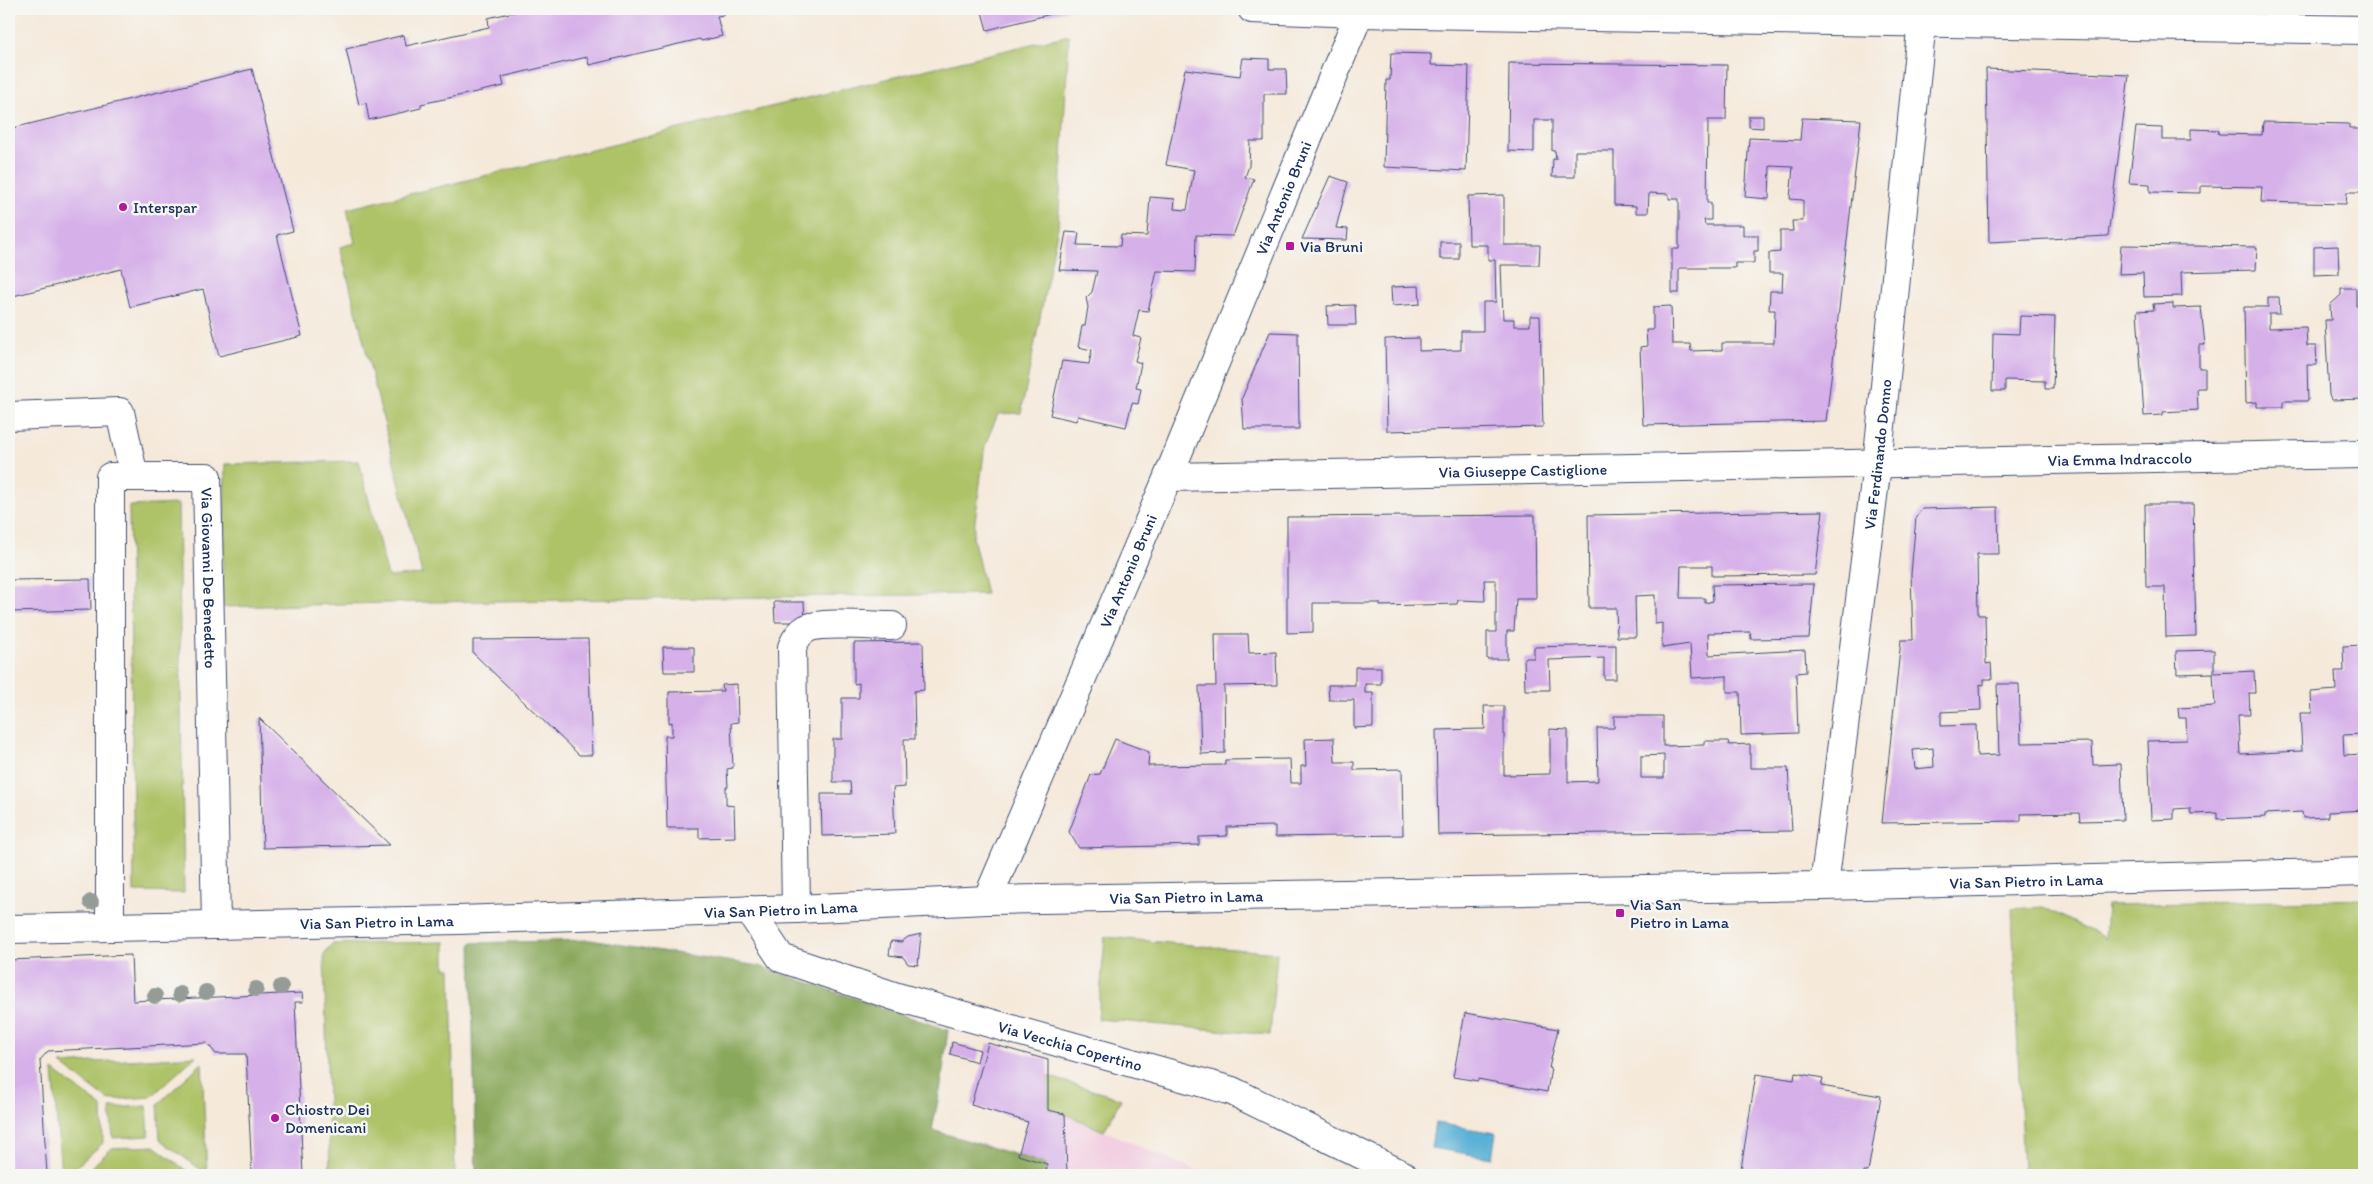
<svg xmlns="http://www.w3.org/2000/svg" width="2373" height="1184" font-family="Itim,sans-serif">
<rect width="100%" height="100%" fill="#f6f6f2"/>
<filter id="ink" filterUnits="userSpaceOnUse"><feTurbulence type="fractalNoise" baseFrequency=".02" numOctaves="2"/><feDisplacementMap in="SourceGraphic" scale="10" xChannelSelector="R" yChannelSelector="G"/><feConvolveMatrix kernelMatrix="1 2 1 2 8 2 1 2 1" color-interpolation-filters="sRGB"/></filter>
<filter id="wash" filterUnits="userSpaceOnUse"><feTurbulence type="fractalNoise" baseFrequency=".0096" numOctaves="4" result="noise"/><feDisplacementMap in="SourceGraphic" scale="20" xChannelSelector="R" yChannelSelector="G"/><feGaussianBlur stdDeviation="1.12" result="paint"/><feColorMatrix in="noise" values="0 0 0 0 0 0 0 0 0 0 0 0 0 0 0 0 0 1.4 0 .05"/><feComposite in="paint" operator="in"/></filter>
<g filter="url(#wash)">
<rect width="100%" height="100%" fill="#f5e9da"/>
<!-- built -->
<path fill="#f2cfe1" d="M1048,1110L1065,1114L1207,1175H1047Z"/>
<!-- green -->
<g fill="#aec267" stroke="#647862">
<path d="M1069,35L1058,227L1021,413L998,414L985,445L973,537L986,594L430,602L222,607L225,464L359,461L388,577L422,574L340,247L355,243L347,209Z"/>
<path d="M178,504L184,893L134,892L129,506Z"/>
<path d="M2364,899V1175H2023L2012,909L2043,907L2105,938L2107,905Z"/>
<path d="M1105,937L1277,953L1270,1035L1098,1019Z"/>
<path d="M445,942V968H451L455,1175H330L324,954L332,944Z"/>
<path d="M196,1056L151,1097L108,1100L61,1064Z"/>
<path d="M202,1063L207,1174L160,1140L158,1104Z"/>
<path d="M53,1070L102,1107L103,1143L67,1175H61Z"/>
<path d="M1047,1076L1121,1099L1104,1131L1065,1114L1048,1110Z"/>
<path d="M147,1106L149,1136L113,1138L110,1108Z"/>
<path d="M154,1146L192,1175H83L112,1148Z"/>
</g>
<!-- forest -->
<path fill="#8aa85c" stroke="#526c5d" d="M590,940L759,966L948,1030L941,1086L932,1130L1047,1164L1046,1175H476L471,943Z"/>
<!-- water -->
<path fill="#5ab1d7" stroke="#3a709a" d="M1435,1123L1496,1133L1492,1158L1431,1148Z"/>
<g id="blocks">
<!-- building -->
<g fill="#d6b0e9" fill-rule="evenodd">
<path d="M527,9H722L724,15L717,16L722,36L701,41L700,39L589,65L587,57L502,77L504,86L421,104V108L369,120L366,103L359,105L346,49L404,35L406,46L489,27L488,18Z"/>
<path d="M994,9H1071L987,30L982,12Z"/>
<path d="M1391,53L1431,54V65L1469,66L1466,171L1384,167L1386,80H1390Z"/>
<path d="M1243,58L1269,59V69H1286L1287,94H1264V141H1250L1249,166L1245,177L1254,179L1233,236L1196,235L1195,272L1157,271L1148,311L1139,310L1133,336L1141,338L1135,361L1141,363L1136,388L1141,389L1138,404L1132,403L1126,427L1078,416L1076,421L1050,415L1062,361L1089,364L1092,350L1078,347L1082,326H1085L1088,307L1086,298L1092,292L1097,271L1059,270L1066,232L1079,233L1077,245L1120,246L1121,235L1147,236L1150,197L1175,199L1174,209L1187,210L1194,170L1166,165L1185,69L1240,76Z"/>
<path d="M1509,63L1727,65L1726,120H1708L1707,203H1711V220H1704L1705,225H1743V235H1758V251H1754V263H1735V268H1679V293H1672V249H1679V199H1669V194L1649,193L1648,213H1636V206L1614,205V151H1575V177H1552L1553,159H1556L1555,151H1552V120H1534V152L1508,151Z"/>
<path d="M252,69L293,231L277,235L302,336L219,356L203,289L130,307L121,269L9,297V129Z"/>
<path d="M1986,69L2129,75L2108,236L1989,242Z"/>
<path d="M1749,116H1763V128L1749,127Z"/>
<path d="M1802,118L1861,120L1826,421L1643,425L1640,347L1647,346L1646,330H1653V307L1671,306L1672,344H1690L1691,351L1722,350V343H1774L1775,310H1769L1770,291H1782L1783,273H1769V253L1780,252V231H1793L1792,221H1803V200L1790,199L1793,167L1770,166L1769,199L1745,197L1749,138L1800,140Z"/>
<path d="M2263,122L2349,124V129H2364V192H2347L2346,204L2261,202L2262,187L2201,186V193L2150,192V184L2129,183L2136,127L2162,128V140H2191V129L2219,130L2218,134L2262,135Z"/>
<path d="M1330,176L1348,182L1336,228L1348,229L1347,240L1302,239Z"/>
<path d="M1504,195V245H1540L1539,265H1501L1503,319H1514V326H1530V316H1540L1543,427L1387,431L1385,339L1419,338V351L1461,350V331H1483V302H1496L1495,260H1488V245H1469L1468,196Z"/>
<rect x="1440" y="242" width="19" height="17"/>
<path d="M2121,245L2257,247L2256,270L2181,272L2182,296L2144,297L2143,273L2119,274Z"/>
<path d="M2338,246L2339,274L2314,275V247Z"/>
<path d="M1419,286L1420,304L1392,306L1391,287Z"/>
<path d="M2341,288H2356V306H2364V399L2332,400L2329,395L2325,320H2331L2330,305L2341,295Z"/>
<path d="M2268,297H2279L2280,314H2269V328L2306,327L2307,346H2316L2317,365H2307L2308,401H2283V407H2257V402L2246,403L2244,307H2268Z"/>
<path d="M2173,303V308L2201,307L2205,345H2199V368H2205V388H2197L2198,410L2163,412V415L2144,416L2137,311L2154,310L2153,304Z"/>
<path d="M1355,305L1356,325H1328L1327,306Z"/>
<path d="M2020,316L2055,317L2053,389H2045V381L2005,380V391H1992L1993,333L2019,334Z"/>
<path d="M1270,332L1298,333L1299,429H1244L1242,398Z"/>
<path d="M2145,504H2193L2196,636L2166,637L2165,587H2146Z"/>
<path d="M1998,507L1999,554H1977L1978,615H1985L1986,664L1991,663L1992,679H1984V685L1980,684L1981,710L1941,712V726L1976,725L1977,756L1999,755L1997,684H2019L2021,743L2092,742L2093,765L2121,764L2123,820L2080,821L2079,813L2021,814V821L1882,823L1901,640H1913L1911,574L1916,517L1922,509ZM1933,748L1934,767L1915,769L1913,750Z"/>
<path d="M1823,511L1815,575L1712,576V566H1681L1680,598H1705V603L1713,601L1712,585L1814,584L1809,638L1751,639L1750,632L1708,633L1709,655L1805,650L1806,672L1796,673L1798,733L1741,735L1740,692H1727V676L1692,678L1690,644L1662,648V623L1655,624V595L1635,596L1636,637H1617L1616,608H1589L1588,515Z"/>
<path d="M1535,515L1536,599H1516L1514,631H1507V659H1487V632H1496V580H1484L1485,601L1458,600L1457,604L1380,606V603H1313V632L1287,633V517Z"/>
<path d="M90,579L91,610L9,612V580Z"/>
<path d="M774,602H804L805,622H775Z"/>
<path d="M1215,634H1248L1249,653L1276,652L1277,685L1224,686L1225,753L1201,754L1199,686H1216Z"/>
<path d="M588,639L592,755H579L473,653V640Z"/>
<path d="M923,642L924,690L914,691L915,739H904L905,787L893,788L895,834L822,836L821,794H851L850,782H833V739H842V698H859V683L854,684V643Z"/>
<path d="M1616,645V679H1604V658L1549,660L1550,690H1525L1524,658H1534V647Z"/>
<path d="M2364,645V734L2343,735L2344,755L2364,754V810L2328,812V817L2303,818L2302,812L2265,814V817L2217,819V813L2191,814L2190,808L2174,809V819L2151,820L2148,741L2187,740L2186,718H2179L2178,708L2215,706L2213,673L2177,674L2176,651L2214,650V673L2254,671L2255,693H2249L2250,715H2238L2240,754L2302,751L2300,713H2312L2311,692L2336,690L2335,671H2344L2343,646Z"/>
<path d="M663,647H694V672H664Z"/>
<path d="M1355,667H1381V684H1365V693H1373V727L1354,728V700H1329L1328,685H1355Z"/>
<path d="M737,684L738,722L731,723L733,768L727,769L728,787H726V805L734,806L735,837L699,838V828H667L665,736H672V722L669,723V692L723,691L722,685Z"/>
<path d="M1484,706H1504V775L1550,774V729L1568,730V782L1598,781L1597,728H1614V716H1663V746L1704,745V741H1728L1729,745L1750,744V768H1788L1792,831L1438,835L1436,730L1485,729ZM1664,755V778H1641V756Z"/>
<path d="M259,718L390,845L263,848Z"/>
<path d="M1334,738L1335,762H1354V770L1402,769L1403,835L1275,837V826L1227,827V836L1199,837V845L1079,848L1069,832L1091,775L1100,774L1115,739L1149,752L1148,766L1225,765V760L1290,759L1291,783H1301V766H1306L1305,739Z"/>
<path d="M921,934L918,965L908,964L903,957L889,955L891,941L901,942L908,937Z"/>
<path d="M131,955L133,1001L302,993L303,1002H295L303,1175H252L246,1054H216L207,1043L48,1051L40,1060L47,1175H9V960Z"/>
<path d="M1465,1013L1558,1029L1549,1068H1551L1547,1092L1478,1079V1081L1453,1077Z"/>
<path d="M952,1042L980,1050L977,1062L950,1054Z"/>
<path d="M988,1043L1048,1060V1110L1065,1114L1067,1175H1046L1047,1164L1018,1155L1028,1122L971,1105Z"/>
<path d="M1795,1073L1823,1078L1821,1086L1881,1096L1868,1172H1864V1175H1740L1756,1074L1794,1080Z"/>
</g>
</g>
</g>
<g filter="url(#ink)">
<use href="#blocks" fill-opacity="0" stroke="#3c4b71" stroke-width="1"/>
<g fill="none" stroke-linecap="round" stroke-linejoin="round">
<!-- minor casing -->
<g stroke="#3c4b71" stroke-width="30">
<g id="minor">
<path d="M1252,9L1360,13L2364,30"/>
<path d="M9,416L120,412L134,477"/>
<path id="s1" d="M1168,477L2364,454"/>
<path id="s2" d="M1824,886L1877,465L1922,21"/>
<path id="s3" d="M987,900L1168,477L1361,9"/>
<path d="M796,909L792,647C795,640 799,633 806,629C819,621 875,626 892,626"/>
<path id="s4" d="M749,910L781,958L897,997L1232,1091L1403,1175"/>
<path id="s5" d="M110,927V477H207L216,925"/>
</g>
</g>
<!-- major casing -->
<g stroke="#3c4b71" stroke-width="30">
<g id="major">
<path id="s6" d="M9,929L458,920L796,909L987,900L1824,886L2364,872"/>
</g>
</g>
<!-- minor -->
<use href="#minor" stroke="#fff" stroke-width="28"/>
<!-- major -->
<use href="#major" stroke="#fff" stroke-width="28"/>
</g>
<!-- trees -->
<g fill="#959b97">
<circle cx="91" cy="902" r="8"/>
<circle cx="281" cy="987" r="8"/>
<circle cx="256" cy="989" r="8"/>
<circle cx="206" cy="992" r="8"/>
<circle cx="180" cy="994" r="8"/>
<circle cx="155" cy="996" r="8"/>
</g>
</g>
<!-- markers -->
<g fill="#b5179e" stroke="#f6f6f2" stroke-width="2">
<circle cx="123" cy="207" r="5"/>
<rect x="1285" y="241" width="10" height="10" rx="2.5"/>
<rect x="1615" y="908" width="10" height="10" rx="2.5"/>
<circle cx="275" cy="1118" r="5"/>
</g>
<g text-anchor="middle" stroke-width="5" stroke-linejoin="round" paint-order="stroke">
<!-- street labels -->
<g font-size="16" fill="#1b2f5e" stroke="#f6f6f2">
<text dy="6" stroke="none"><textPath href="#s3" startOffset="762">Via Antonio Bruni</textPath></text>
<text dy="6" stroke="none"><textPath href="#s2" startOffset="435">Via Ferdinando Donno</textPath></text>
<text dy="6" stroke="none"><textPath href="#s1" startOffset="952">Via Emma Indraccolo</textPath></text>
<text dy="6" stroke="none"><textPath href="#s1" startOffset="355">Via Giuseppe Castiglione</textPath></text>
<text dy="6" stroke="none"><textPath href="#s3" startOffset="358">Via Antonio Bruni</textPath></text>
<text dy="6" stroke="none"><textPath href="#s5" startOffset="648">Via Giovanni De Benedetto</textPath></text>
<text dy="6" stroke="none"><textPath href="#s6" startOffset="2018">Via San Pietro in Lama</textPath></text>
<text dy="6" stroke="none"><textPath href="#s6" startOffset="1178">Via San Pietro in Lama</textPath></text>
<text dy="6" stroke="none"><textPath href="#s6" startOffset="772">Via San Pietro in Lama</textPath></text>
<text dy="6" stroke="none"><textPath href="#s6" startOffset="368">Via San Pietro in Lama</textPath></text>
<text dy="6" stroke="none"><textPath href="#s4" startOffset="360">Via Vecchia Copertino</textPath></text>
</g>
<!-- poi labels -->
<g font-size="16" fill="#1b2f5e" stroke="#f6f6f2" text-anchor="start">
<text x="133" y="213">Interspar</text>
<text x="1300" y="252">Via Bruni</text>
<text x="1630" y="910">Via San<tspan x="1630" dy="18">Pietro in Lama</tspan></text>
<text x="285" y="1115">Chiostro Dei<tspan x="285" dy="18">Domenicani</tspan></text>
</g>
</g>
<!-- margin -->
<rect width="2373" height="1184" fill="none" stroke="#f6f6f2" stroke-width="30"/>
</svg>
